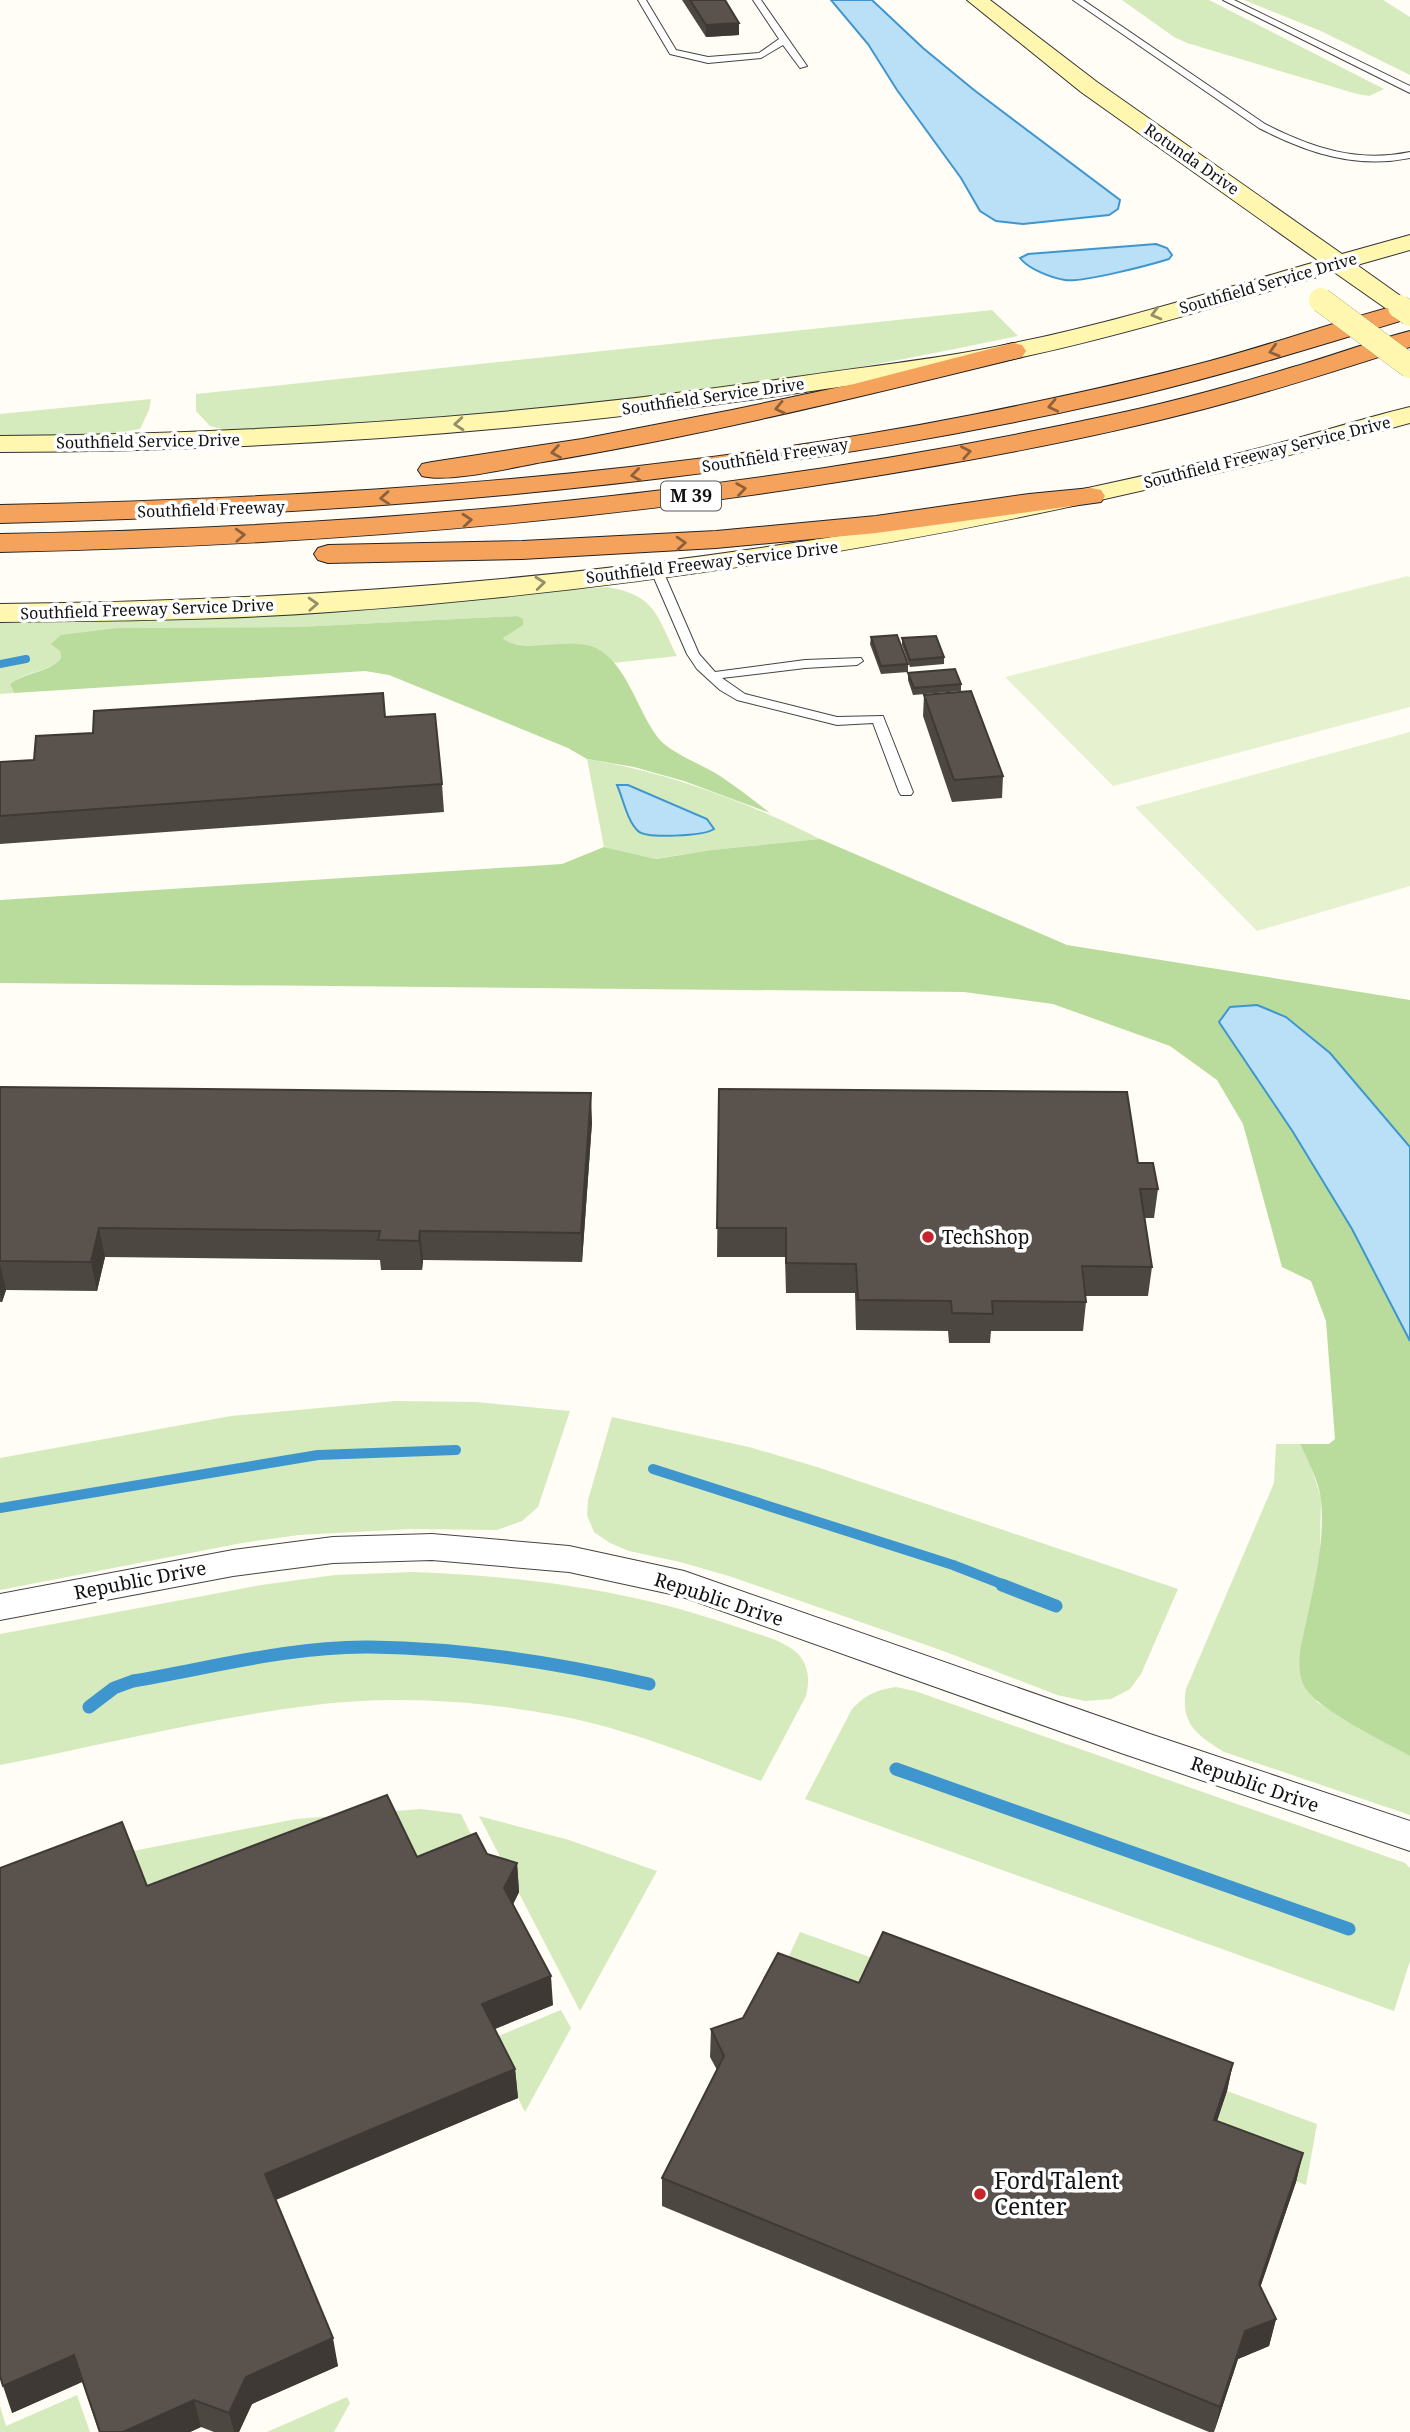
<svg xmlns="http://www.w3.org/2000/svg" width="1410" height="2432" font-family="'Noto Serif',serif">
<rect width="100%" height="100%" fill="#fffdf5"/>
<!-- green -->
<g fill="#d5ebbd">
<path d="M1122,0H1209L1384,89L1369,96L1357,94L1187,43L1174,37Z"/>
<path d="M1244,0H1383L1410,17V75L1321,31Z"/>
<path d="M992,310L1018,336C940,352 862,368 784,379C600,406 416,420 231,431L210,426L196,411V394Z"/>
<path d="M151,399L149,410L140,429L111,434L0,436V414Z"/>
<path d="M607,587C656,595 657,616 677,656L613,663L598,649L508,644L503,638L517,616L298,627L117,628L60,651L61,658C49,673 25,671 10,684L14,693L0,694V622L255,615Z"/>
<path d="M587,759C669,773 746,801 820,839L711,850L655,859L604,847Z"/>
<path d="M395,1401L476,1402L570,1411L538,1507L522,1521L497,1530L411,1529L299,1535L242,1543L0,1590V1458L231,1416Z"/>
<path d="M612,1417L749,1447L817,1467L1178,1589L1141,1674L1130,1689L1111,1699L1085,1701L1057,1695L946,1652L732,1577L680,1562L629,1551L610,1543L594,1532L587,1515L588,1500Z"/>
<path d="M1276,1444H1300L1311,1466L1321,1498L1317,1702L1410,1756V1815L1224,1752C1197,1735 1180,1724 1186,1689L1274,1483Z"/>
<path d="M413,1572C524,1576 632,1590 737,1627C756,1634 781,1639 796,1652C809,1664 810,1680 806,1696L761,1781C693,1756 626,1728 555,1715C474,1700 388,1695 307,1706C204,1719 102,1745 0,1765V1634L261,1585L335,1575Z"/>
<path d="M896,1687L915,1691L1405,1863L1410,1868V1961L1394,2011L805,1799L852,1709C865,1695 876,1690 896,1687Z"/>
<path d="M421,1809L461,1814L484,1861L153,1915L128,1852L296,1819Z"/>
<path d="M479,1816L569,1840L657,1871L580,2011Z"/>
<path d="M800,1932L881,1961L857,2012L777,1982Z"/>
<path d="M561,2010L571,2028L525,2112L489,2040Z"/>
<path d="M1227,2091L1317,2124L1306,2185L1208,2148Z"/>
<path d="M77,2395L90,2432H0V2406L6,2426Z"/>
<path d="M347,2397L350,2403L334,2432H267Z"/>
</g>
<!-- forest -->
<g fill="#b9dc9c">
<path d="M517,616L523,619V625L503,638C518,655 571,636 596,648C627,663 638,713 659,739C672,754 706,766 723,778C739,789 755,801 770,813L684,781L634,767L587,759L568,748L389,675L365,671L14,693L10,684C25,672 49,673 61,658L60,651L51,644L61,635L117,628L298,627Z"/>
<path d="M820,839L1067,945L1410,1000V1756C1384,1741 1315,1709 1303,1684C1299,1674 1299,1663 1300,1652C1309,1604 1326,1549 1321,1500C1319,1481 1308,1461 1300,1444H1329L1335,1439L1326,1321L1311,1281L1282,1267L1243,1124L1217,1080L1170,1046L1053,1004L964,992L0,983V900L562,864L604,847L656,859L711,850Z"/>
</g>
<!-- pitch -->
<g fill="#e6f2cf">
<path d="M1408,576L1410,577V707L1113,786L1005,677Z"/>
<path d="M1410,732V886L1257,931L1135,807Z"/>
</g>
<!-- water -->
<g fill="#b9e0f7" stroke="#3f96cf" stroke-width="2">
<path d="M831,0H872L923,48L974,90L1120,200L1118,209L1109,215L1023,224L996,221L980,211L961,178L897,90L868,44Z"/>
<path d="M1156,244L1167,248L1172,255L1169,259C1150,265 1081,283 1065,280C1052,278 1028,269 1020,258L1028,254Z"/>
<path d="M617,785H628L707,819L714,829C704,836 646,839 638,831C627,821 623,798 617,785Z"/>
<path d="M1257,1005L1286,1017L1330,1053L1410,1147V1341L1352,1229L1293,1132L1219,1022L1230,1007Z"/>
</g>
<g fill="none" stroke-linecap="round" stroke-linejoin="round">
<!-- stream-far2 -->
<path stroke="#3f96cf" stroke-width="8" d="M0,664L26,659"/>
<!-- stream-far1 -->
<g stroke="#3f96cf" stroke-width="10">
<path d="M653,1469L953,1565L1007,1586"/>
<path d="M0,1508L318,1455L456,1450"/>
</g>
<!-- stream -->
<g stroke="#3f96cf" stroke-width="13">
<path d="M1002,1585L1056,1606"/>
<path d="M89,1707L114,1688L133,1681C210,1668 291,1646 370,1647C463,1648 559,1663 649,1684"/>
<path d="M896,1769L1349,1929"/>
</g>
<!-- service casing -->
<g stroke="#444" stroke-width="2">
<g id="service">
<path d="M638,0H646L676,50L708,57L759,53L779,39L753,0H761L807,66L800,68L783,45L761,58L708,63L670,54Z"/>
<path d="M1073,0H1083L1265,124C1312,148 1357,163 1410,152V158C1356,169 1307,153 1259,128Z"/>
<path d="M1223,0H1234L1410,86V93Z"/>
<path d="M657,567L663,571L699,654L715,672L805,660L861,658L863,661L857,665L805,668L722,678L745,694L837,717L883,716L913,792L911,795H901L899,792L873,723L837,725L737,700L720,690L697,669L687,654L651,571Z"/>
</g>
</g>
<!-- minor casing -->
<g stroke="#444" stroke-width="2">
<path id="minor" d="M432,1534L569,1546L684,1571L1147,1733L1410,1821V1851L1121,1753L680,1596L569,1572L432,1560L333,1563L233,1576L0,1620V1594L233,1550L333,1537Z"/>
</g>
<!-- secondary casing -->
<g stroke="#333" stroke-width="2">
<g id="secondary">
<path d="M967,0H990L1097,82L1342,254L1410,235V250L1357,265L1409,302V312L1400,315L1391,312L1334,272C1228,303 1122,336 1013,359C942,374 870,382 798,393C533,432 268,451 0,452V436C267,434 531,416 796,377C868,366 942,359 1014,343C1117,322 1218,290 1319,261L1081,92Z"/>
<path d="M1410,407V423C1054,522 699,586 330,612C220,620 110,621 0,622V604C340,601 679,572 1013,504C1099,486 1186,467 1272,445C1318,433 1364,418 1410,407Z"/>
</g>
</g>
<!-- motorway casing -->
<g stroke="#222" stroke-width="2">
<g id="motorway">
<path d="M1410,302V318C1309,349 1208,380 1105,403C741,484 372,514 0,523V505C325,498 652,478 972,415C1052,399 1131,382 1210,361C1277,343 1343,319 1410,302Z"/>
<path d="M1410,331V347C1342,369 1273,391 1204,409C1085,440 965,462 844,481C564,526 283,546 0,552V534C371,527 742,495 1106,416C1169,403 1231,386 1293,367C1332,356 1371,341 1410,331Z"/>
<path d="M1013,343L1022,345L1026,351L1022,357C863,396 705,435 543,462C514,467 449,483 422,476L418,470L422,464L432,462L582,439L732,410L854,384Z"/>
<path d="M1091,488L1101,490L1105,496L1101,502L876,533L716,548L522,559L328,563L318,560L314,554L318,548L328,545L522,541L716,531L876,516L1029,494Z"/>
</g>
</g>
<!-- service -->
<use href="#service" fill="#fff" fill-rule="evenodd"/>
<!-- minor -->
<use href="#minor" fill="#fff" fill-rule="evenodd"/>
<!-- secondary -->
<use href="#secondary" fill="#fff6b0" fill-rule="evenodd"/>
<!-- motorway -->
<use href="#motorway" fill="#f5a25d" fill-rule="evenodd"/>
<!-- secondary-bridge casing -->
<g stroke="#333" stroke-width="24" stroke-linecap="butt">
<g id="secondary-bridge">
<path d="M1321,300L1410,366"/>
<path d="M1400,307L1410,314"/>
</g>
</g>
<!-- secondary-bridge -->
<use href="#secondary-bridge" stroke="#fff6b0" stroke-width="24"/>
</g>
<!-- wall -->
<g fill="#4d4742">
<path d="M682,0H725L739,23V35L706,37Z"/>
<path d="M871,637L908,664V672L881,674L870,644Z"/>
<path d="M902,638L944,657V664L910,667L902,645Z"/>
<path d="M908,673L961,684V691L913,695L908,680Z"/>
<path d="M924,695L1003,776L1002,798L952,802L923,716Z"/>
<path d="M385,717L442,784L444,812L0,844V762L34,760Z"/>
<path d="M0,1087L592,1122L582,1262L423,1260L422,1270H381L380,1260L105,1257L97,1291L6,1290L2,1302H0Z"/>
<path d="M719,1089L1138,1163L1158,1189L1154,1218H1145L1152,1267L1148,1296H1085L1086,1302L1083,1331H991L990,1343H949L948,1331L856,1330L855,1293H786L785,1257H717Z"/>
<path d="M487,1854L517,1863L519,1892L513,1904L553,2005L495,2029L515,2069L518,2098L276,2200L338,2366L252,2404L239,2432H214L201,2427L190,2432H99L82,2382L12,2413L147,1886Z"/>
<path d="M859,1983L1233,2063L1227,2091L1217,2121L1303,2153L1296,2182L1260,2287L1276,2319L1269,2346L1238,2359L1214,2432H1209L662,2206V2178L717,2070L710,2057L711,2029Z"/>
</g>
<!-- shaded-wall -->
<g fill="#3f3936">
<path d="M739,23V35L706,37V25Z"/>
<path d="M591,1093L592,1122L582,1262L581,1233Z"/>
<path d="M99,1228L105,1257L97,1291L91,1262Z"/>
<path d="M420,1231L423,1260L422,1270L419,1241Z"/>
<path d="M0,1264L6,1290L2,1302L0,1292Z"/>
<path d="M517,1863L519,1892L507,1917L504,1888Z"/>
<path d="M551,1976L553,2005L485,2033L482,2004Z"/>
<path d="M1233,2063L1227,2091L1208,2148L1214,2120Z"/>
<path d="M515,2069L518,2098L270,2202L265,2174Z"/>
<path d="M1303,2153L1296,2182L1252,2312L1259,2284Z"/>
<path d="M1276,2319L1269,2346L1238,2359L1214,2432L1220,2407L1245,2331Z"/>
<path d="M333,2338L338,2366L252,2404L239,2432H234L229,2413L246,2377Z"/>
<path d="M74,2355L82,2382L12,2413L3,2386Z"/>
<path d="M194,2400L201,2427L190,2432H123Z"/>
</g>
<!-- building -->
<g fill="#5a524d" stroke="#3f3936" stroke-width="2">
<path d="M690,0H725L739,23L706,25Z"/>
<path d="M897,635L908,664L881,666L871,637Z"/>
<path d="M936,636L944,657L910,660L902,638Z"/>
<path d="M955,669L961,684L914,688L908,673Z"/>
<path d="M971,691L1003,776L954,780L924,695Z"/>
<path d="M383,693L385,717L435,714L442,784L0,816V762L34,760L36,736L93,733L94,711Z"/>
<path d="M0,1087L591,1093L581,1233L420,1231L419,1241L378,1240L380,1231L99,1228L91,1262L0,1261Z"/>
<path d="M719,1089L1127,1092L1138,1163H1153L1158,1189H1140L1152,1267L1082,1266L1086,1302L992,1301L993,1314L952,1313L951,1301L858,1300L856,1264L786,1263V1228H717Z"/>
<path d="M387,1795L417,1857L476,1833L487,1854L517,1863L504,1888L551,1976L482,2004L515,2069L265,2174L333,2338L246,2377L229,2413L194,2400L123,2432H100L74,2355L3,2386L0,2376V1868L122,1822L147,1886Z"/>
<path d="M883,1932L1233,2063L1214,2120L1303,2153L1259,2284L1276,2319L1245,2331L1220,2407L662,2178L724,2056L711,2029L743,2018L778,1953L859,1983Z"/>
</g>
<!-- one-way arrows -->
<defs><path id="oneway-chevron" d="M-2-3.5L2.5 0L-2 3.5" fill="none" stroke-width="1.6" stroke-linecap="round" stroke-linejoin="round" transform="scale(1.75)"/></defs>
<g stroke="#948f68">
<use href="#oneway-chevron" transform="translate(1156 314) rotate(165)"/>
<use href="#oneway-chevron" transform="translate(459 424) rotate(175)"/>
<use href="#oneway-chevron" transform="translate(540 583) rotate(-6)"/>
<use href="#oneway-chevron" transform="translate(313 604) rotate(-3)"/>
</g>
<g stroke="#8e613b">
<use href="#oneway-chevron" transform="translate(1274 351) rotate(164)"/>
<use href="#oneway-chevron" transform="translate(1053 406) rotate(168)"/>
<use href="#oneway-chevron" transform="translate(780 408) rotate(168)"/>
<use href="#oneway-chevron" transform="translate(556 452) rotate(170)"/>
<use href="#oneway-chevron" transform="translate(966 452) rotate(-11)"/>
<use href="#oneway-chevron" transform="translate(636 475) rotate(172)"/>
<use href="#oneway-chevron" transform="translate(741 489) rotate(-8)"/>
<use href="#oneway-chevron" transform="translate(385 498) rotate(176)"/>
<use href="#oneway-chevron" transform="translate(467 520) rotate(-5)"/>
<use href="#oneway-chevron" transform="translate(240 535) rotate(-3)"/>
<use href="#oneway-chevron" transform="translate(681 543) rotate(-4)"/>
</g>
<!-- markers -->
<g fill="#c4262e" stroke="#fff" stroke-width="2.5">
<circle cx="928" cy="1237" r="7"/>
<circle cx="980" cy="2194" r="7"/>
</g>
<g text-anchor="middle" stroke-width="7" stroke-linejoin="round" paint-order="stroke">
<!-- far-street labels -->
<g font-size="16" fill="#111" stroke="#fff">
<text transform="translate(1192 159) rotate(35)" y="6">Rotunda Drive</text>
<text transform="translate(1268 283) rotate(-16)" y="6">Southfield Service Drive</text>
<text transform="translate(713 396) rotate(-8)" y="6">Southfield Service Drive</text>
<text transform="translate(148 441) rotate(-1)" y="6">Southfield Service Drive</text>
<text transform="translate(1267 452) rotate(-14)" y="6">Southfield Freeway Service Drive</text>
<text transform="translate(775 455) rotate(-9)" y="6">Southfield Freeway</text>
<text transform="translate(211 509) rotate(-2)" y="6">Southfield Freeway</text>
<text transform="translate(712 562) rotate(-7)" y="6">Southfield Freeway Service Drive</text>
<text transform="translate(147 609) rotate(-2)" y="6">Southfield Freeway Service Drive</text>
</g>
<!-- shield labels -->
<rect fill="#fff" stroke="#585858" stroke-width="2" x="661" y="481.5" width="60" height="29" rx="5"/>
<g font-size="18" font-weight="bold" fill="#111">
<text x="691" y="502">M 39</text>
</g>
<!-- poi labels -->
<g font-size="19" fill="#111" stroke="#fff" text-anchor="start">
<text x="942" y="1244">TechShop</text>
</g>
<!-- street labels -->
<g font-size="19" fill="#111" stroke="#fff">
<text transform="translate(140 1580) rotate(-11)" y="7">Republic Drive</text>
<text transform="translate(719 1599) rotate(18)" y="7">Republic Drive</text>
<text transform="translate(1255 1784) rotate(19)" y="7">Republic Drive</text>
</g>
<!-- near-poi labels -->
<g font-size="23" fill="#111" stroke="#fff" text-anchor="start">
<text x="994" y="2189">Ford Talent<tspan x="994" dy="26">Center</tspan></text>
</g>
</g>
</svg>
